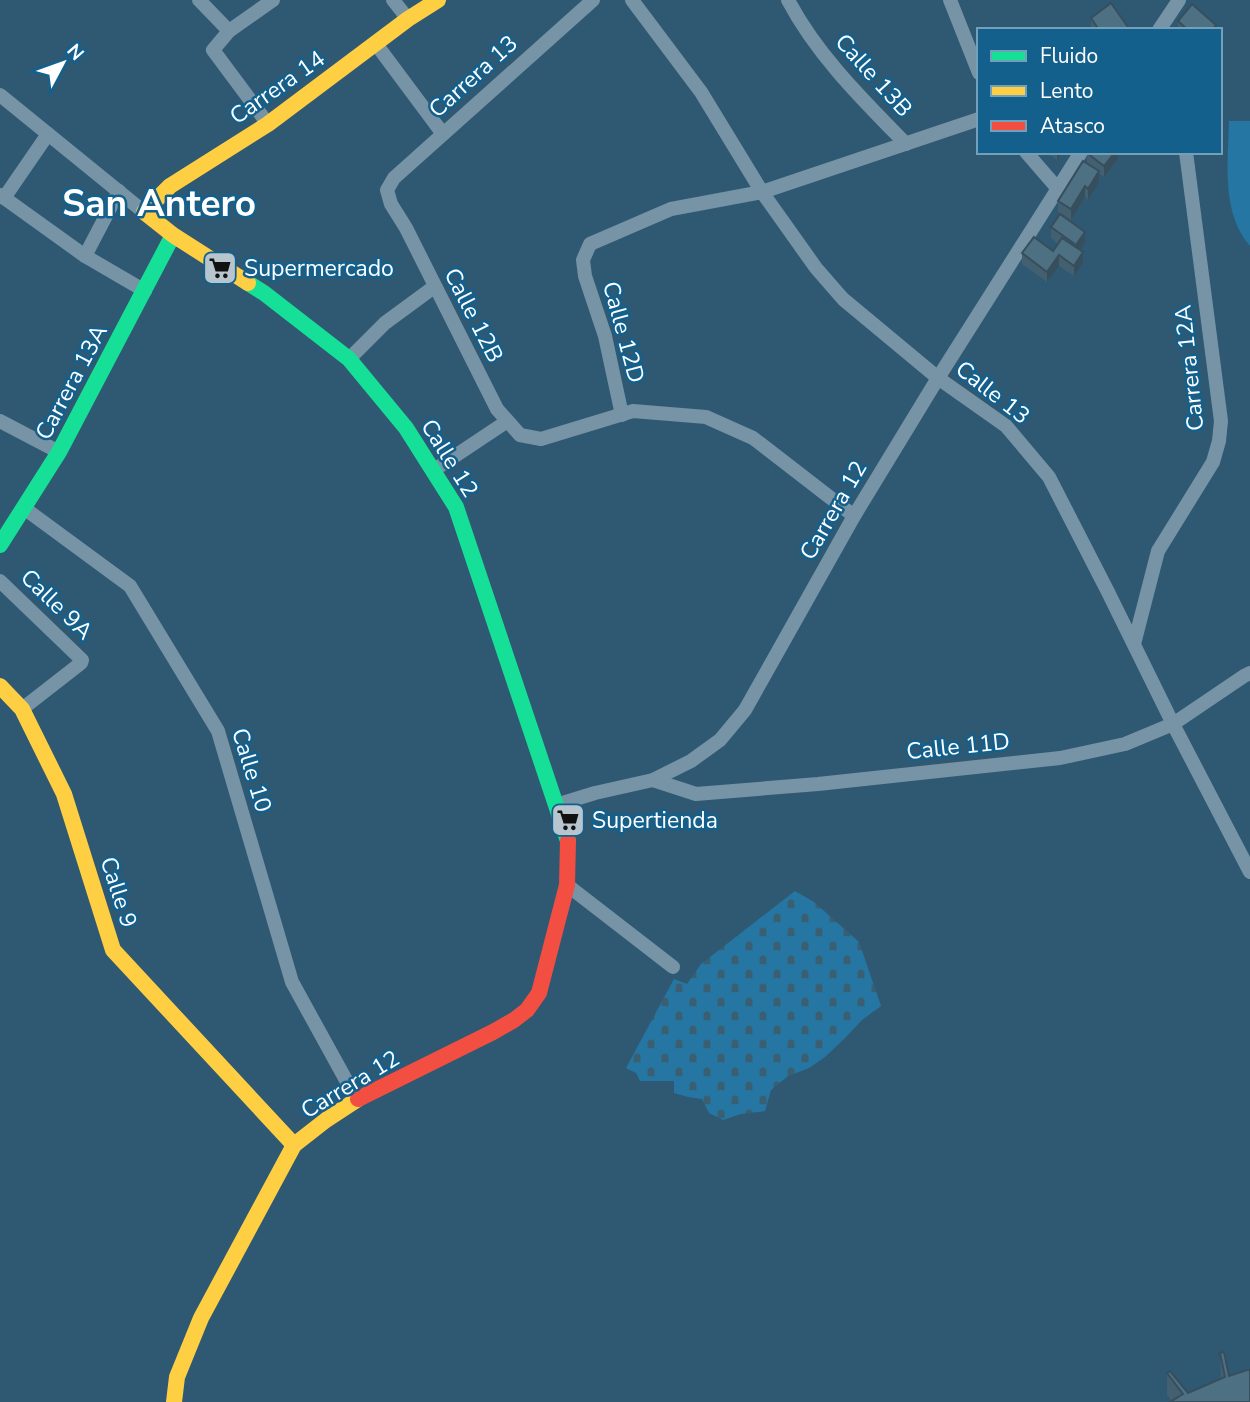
<svg xmlns="http://www.w3.org/2000/svg" width="1250" height="1402" font-family="'Nunito Sans',sans-serif">
<defs>
<pattern id="cemetery-stones" width="16" height="16" patternUnits="userSpaceOnUse" patternTransform="scale(1.75)"><rect width="16" height="16" fill="#2576a2"/><path d="M2 7V4a2 2 0 0 1 4 0v3zM10 15v-3a2 2 0 0 1 4 0v3z" fill="#3a5f73"/></pattern>
</defs>
<rect width="100%" height="100%" fill="#2f5972"/>
<!-- cemetery -->
<path fill="url(#cemetery-stones)" d="M795,891L814,902L859,942L881,1006L862,1020L843,1040L825,1057L809,1068L788,1076L771,1090L765,1111L741,1114L723,1120L709,1113L702,1099L688,1097L674,1093V1081H640L636,1073L626,1068L674,979L687,984L701,964Z"/>
<!-- pitch -->
<path fill="#2576a2" d="M1229,121H1250V246C1221,213 1228,162 1229,121Z"/>
<g fill="none" stroke-linecap="round" stroke-linejoin="round">
<!-- street -->
<g stroke="#7694a5" stroke-width="14">
<path d="M199,0L229,31"/>
<path d="M393,0L408,19"/>
<path d="M593,0L394,178L387,190L391,204L406,228L497,409L520,435L541,439L633,411L706,417L753,438L854,516"/>
<path d="M632,0L701,92L762,192L816,268L843,299L938,378L1006,426L1049,477L1108,592L1173,724L1250,872"/>
<path d="M788,0C817,55 862,99 906,144"/>
<path d="M950,0L979,73"/>
<path d="M1159,30L1179,0"/>
<path d="M376,44L443,134"/>
<path d="M0,95L144,212"/>
<path d="M268,124L213,50L229,31L273,0"/>
<path d="M1026,152L1058,189"/>
<path d="M0,195L85,256L145,291"/>
<path d="M4,198L48,134"/>
<path d="M85,256L119,191"/>
<path d="M349,359L385,323L434,287"/>
<path d="M622,415L605,336L585,276L583,260L590,244L671,209L762,192L979,119"/>
<path d="M0,421L59,452"/>
<path d="M434,470L506,422"/>
<path d="M24,508L130,586L218,731L292,982L357,1100"/>
<path d="M0,581L82,660L81,663L22,709"/>
<path d="M1134,644L1158,551L1213,462L1219,441L1221,421L1186,152"/>
<path d="M653,780L696,794L818,784L1060,758L1125,744L1173,724L1244,676L1250,673"/>
<path d="M556,805L595,793L653,780L691,761L720,740L745,710L854,516L938,378L1081,152"/>
<path d="M567,885L673,967"/>
</g>
<!-- fast -->
<g stroke="#16e098" stroke-width="16">
<path d="M248,283L264,293L349,359L406,428L456,507L568,841"/>
<path d="M0,545L59,452L173,235"/>
</g>
<!-- slow -->
<g stroke="#ffcf43" stroke-width="16">
<path d="M248,283L173,235L144,212L170,186L268,124L408,19L438,0"/>
<path d="M0,686L22,709L64,794L113,950L294,1145"/>
<path d="M174,1402L177,1377L201,1318L294,1145L326,1120L358,1099"/>
</g>
<!-- jam -->
<path stroke="#f24e42" stroke-width="16" d="M358,1099L493,1032L514,1020L527,1010L539,993L567,885L568,841"/>
</g>
<!-- wall -->
<g fill="#436071">
<path d="M1091,18L1130,30H1091Z"/>
<path d="M1178,21L1216,30H1178Z"/>
<path d="M1046,152H1062L1057,160Z"/>
<path d="M1118,152V159L1104,177L1099,173V182L1088,200L1085,197L1071,220L1058,212V201L1087,163V153Z"/>
<path d="M1051,227L1085,243L1080,250L1083,263L1074,276L1059,266L1047,282L1022,264V253L1053,251L1058,244L1051,238Z"/>
<path d="M1220,1353L1229,1376L1172,1401L1167,1395V1373L1188,1393L1221,1379Z"/>
</g>
<!-- shaded-wall -->
<g fill="#374e5c">
<path d="M1057,152H1062L1057,160Z"/>
<path d="M1115,152H1118V159L1104,177V166Z"/>
<path d="M1099,171V182L1088,200V189Z"/>
<path d="M1085,186V197L1071,220V209Z"/>
<path d="M1085,232V243L1076,256V245Z"/>
<path d="M1083,252V263L1074,276V266Z"/>
<path d="M1059,255V266L1047,282V272Z"/>
</g>
<!-- building -->
<g fill="#4e7083" stroke="#374e5c" stroke-width="2">
<path d="M1111,3L1130,30H1099L1091,18Z"/>
<path d="M1192,4L1216,25L1212,30H1188L1178,21Z"/>
<path d="M1088,152H1115L1104,166L1087,153Z"/>
<path d="M1083,161L1099,171L1088,189L1085,186L1071,209L1058,201Z"/>
<path d="M1060,214L1085,232L1076,245L1051,227Z"/>
<path d="M1034,237L1053,251L1062,238L1083,252L1074,266L1059,255L1047,272L1022,253Z"/>
<path d="M1224,1352L1229,1376L1247,1370H1250V1402H1170L1183,1394L1167,1373L1170,1371L1188,1393L1225,1377L1220,1353Z"/>
</g>
<!-- icons -->
<defs>
<g id="supermarket-square" transform="scale(1.75)"><rect x="-9" y="-9" width="18" height="18" rx="4" fill="#b6c5ce" stroke="#14608d"/><path d="M-6-5.5h2.5l.6 2H6L4.5 2H-2.5L-4.4-4H-6ZM-1.5 3.2a1.3 1.3 0 1 0 .1 0ZM3 3.2a1.3 1.3 0 1 0 .1 0Z" fill="#111"/></g>
</defs>
<g fill-rule="evenodd">
<use href="#supermarket-square" x="220" y="268"/>
<use href="#supermarket-square" x="568" y="820"/>
</g>
<g text-anchor="middle" stroke-width="5" stroke-linejoin="round" paint-order="stroke">
<!-- street labels -->
<g font-size="23" fill="#fff" stroke="#14608d">
<text transform="translate(874 75) rotate(48)" y="8">Calle 13B</text>
<text transform="translate(473 76) rotate(-42)" y="8">Carrera 13</text>
<text transform="translate(277 87) rotate(-35)" y="8">Carrera 14</text>
<text transform="translate(474 315) rotate(63)" y="8">Calle 12B</text>
<text transform="translate(624 332) rotate(75)" y="8">Calle 12D</text>
<text transform="translate(1189 368) rotate(-96)" y="8">Carrera 12A</text>
<text transform="translate(71 382) rotate(-62)" y="8">Carrera 13A</text>
<text transform="translate(993 392) rotate(38)" y="8">Calle 13</text>
<text transform="translate(450 458) rotate(58)" y="8">Calle 12</text>
<text transform="translate(833 510) rotate(-60)" y="8">Carrera 12</text>
<text transform="translate(57 604) rotate(44)" y="8">Calle 9A</text>
<text transform="translate(958 746) rotate(-6)" y="8">Calle 11D</text>
<text transform="translate(252 770) rotate(73)" y="8">Calle 10</text>
<text transform="translate(119 892) rotate(72)" y="8">Calle 9</text>
<text transform="translate(350 1084) rotate(-31)" y="8">Carrera 12</text>
</g>
<!-- poi labels -->
<g font-size="23" fill="#fff" stroke="#14608d" text-anchor="start">
<text x="244" y="276">Supermercado</text>
<text x="592" y="828">Supertienda</text>
</g>
<!-- town labels -->
<g font-size="37" font-weight="bold" fill="#fff" stroke="#14608d">
<text x="159" y="216">San Antero</text>
</g>
</g>
<!-- legend -->
<rect x="977" y="28" width="245" height="126" fill="#14608d" stroke="#72a0bb" stroke-width="2"/>
<rect x="991" y="51" width="35" height="10" fill="#16e098" stroke="#72a0bb" stroke-width="2"/>
<text x="1040" y="63" font-size="21" fill="#ffffff">Fluido</text>
<rect x="991" y="86" width="35" height="10" fill="#ffcf43" stroke="#72a0bb" stroke-width="2"/>
<text x="1040" y="98" font-size="21" fill="#ffffff">Lento</text>
<rect x="991" y="121" width="35" height="10" fill="#f24e42" stroke="#72a0bb" stroke-width="2"/>
<text x="1040" y="133" font-size="21" fill="#ffffff">Atasco</text>
<!-- north arrow -->
<g transform="translate(63 63) rotate(49)" stroke="#14608d" stroke-width="5" paint-order="stroke">
<path d="M0-5L12 26L0 18L-12 26Z" fill="#ffffff"/>
<text y="-10" font-size="19" font-weight="bold" text-anchor="middle" fill="#ffffff">N</text>
</g>
</svg>
